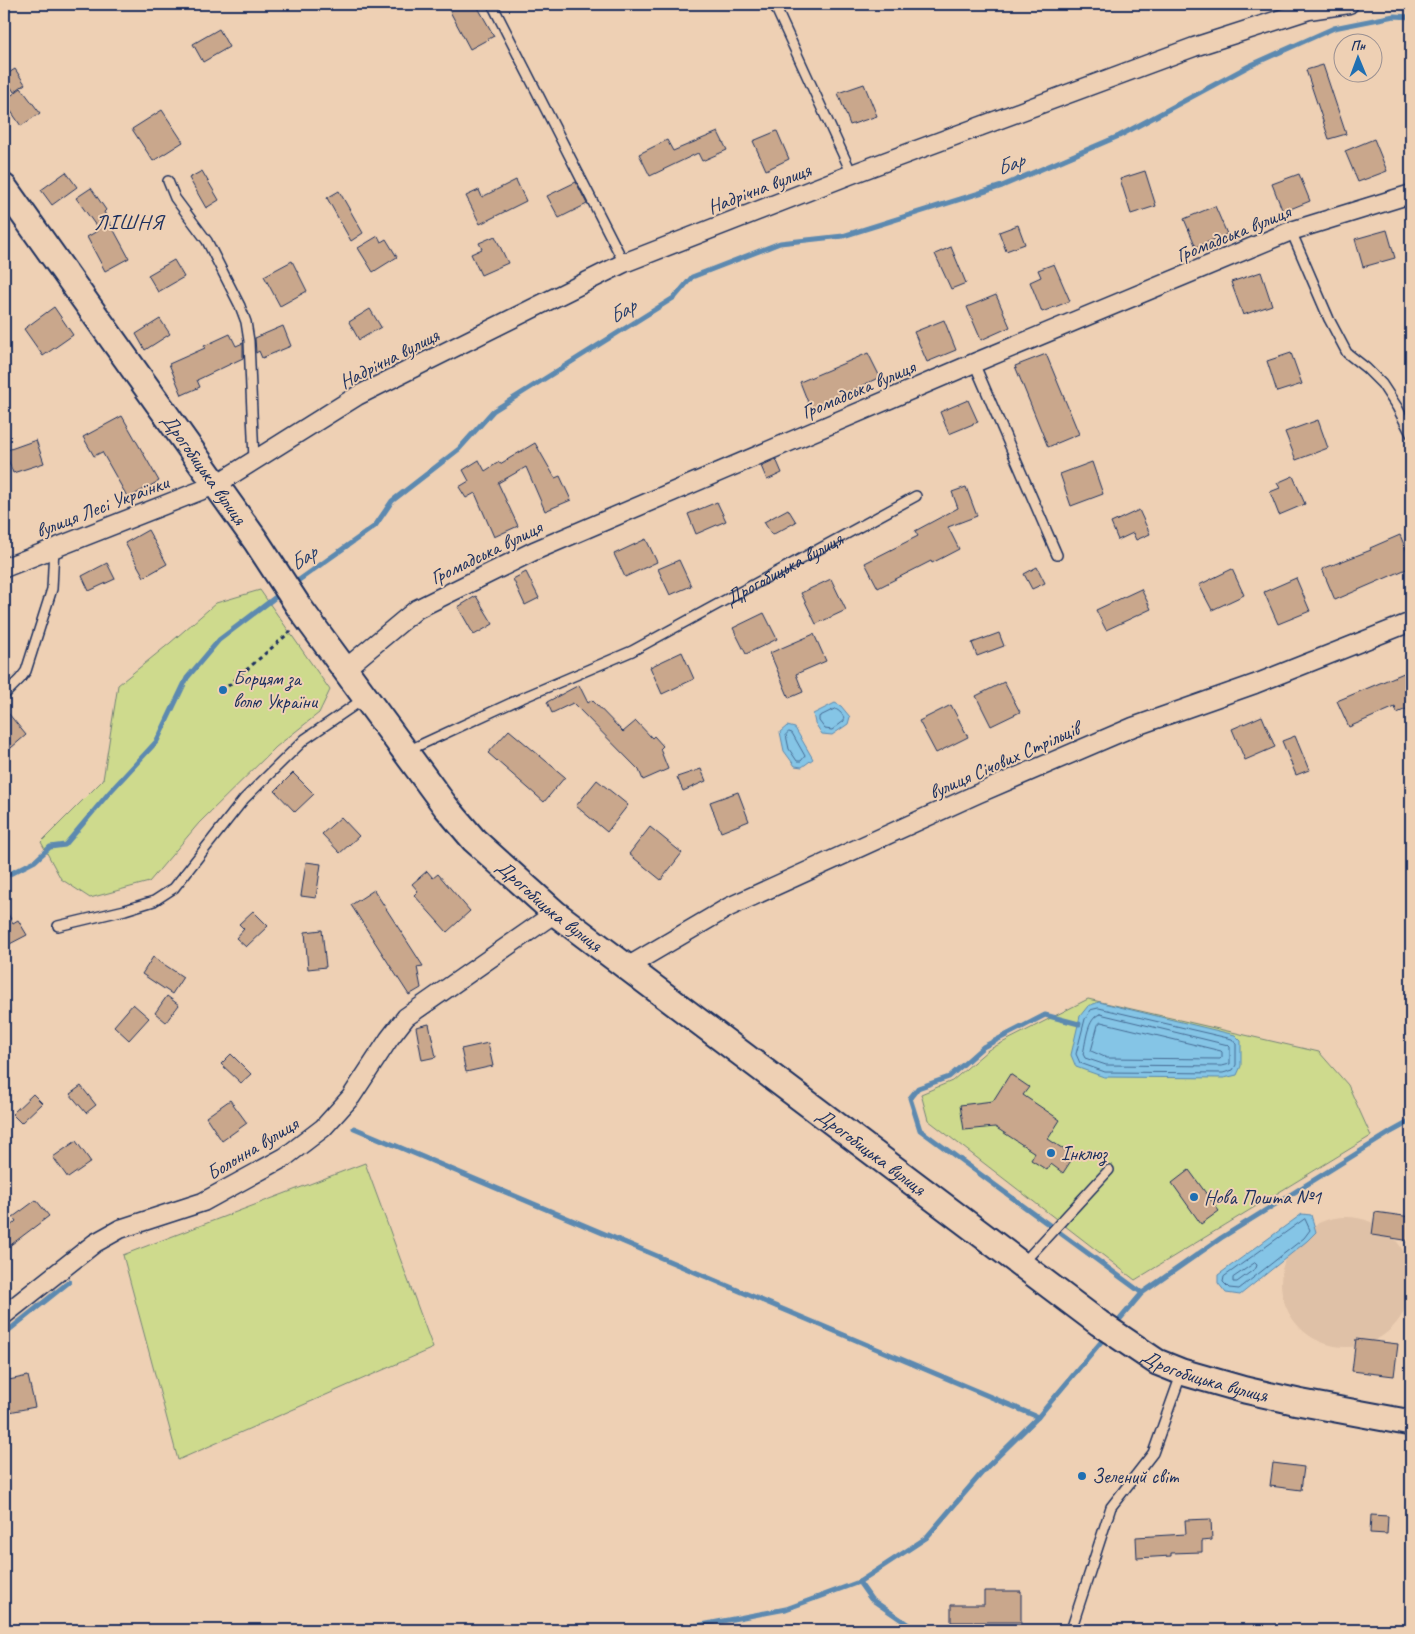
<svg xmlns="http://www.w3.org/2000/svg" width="1415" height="1634" font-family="Caveat,sans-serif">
<rect width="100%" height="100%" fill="#eed0b4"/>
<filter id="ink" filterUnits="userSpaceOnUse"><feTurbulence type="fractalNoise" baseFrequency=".02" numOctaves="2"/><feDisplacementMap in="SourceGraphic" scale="10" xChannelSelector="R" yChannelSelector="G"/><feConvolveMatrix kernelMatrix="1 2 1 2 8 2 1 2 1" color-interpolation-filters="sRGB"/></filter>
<g filter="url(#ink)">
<!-- built -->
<circle fill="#dfc1a7" cx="1346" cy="1282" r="65"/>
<!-- green -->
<g fill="#ceda8d" stroke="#748476">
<path d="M260,590L330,690L319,713L276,747L199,823L149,882L90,898L61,879L41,842L103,780L118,685L170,643L216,603Z"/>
<path d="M1088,999L1319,1052L1348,1085L1371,1136L1135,1280L928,1120L921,1094L952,1081L988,1050Z"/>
<path d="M365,1163L433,1348L178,1460L123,1255Z"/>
</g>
<!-- water -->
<g fill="#85c5e6" stroke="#5b89b0">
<path d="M835,703L841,706L850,717L848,724L832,735L822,734L815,723L813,714Z"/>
<path d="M787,726L795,728L813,759L802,767L795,766L784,751L780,732Z"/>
<path d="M1099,1002L1235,1035L1241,1041V1066L1237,1075L1224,1078L1104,1077L1076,1067L1071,1055L1080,1016L1088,1006Z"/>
<path d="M1302,1214L1311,1215L1316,1232L1307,1241L1240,1295L1226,1293L1218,1283V1275Z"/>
</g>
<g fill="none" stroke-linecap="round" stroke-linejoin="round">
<!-- shore -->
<g stroke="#456b94" stroke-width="1">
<path d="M835,709C839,710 845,716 844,721L832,730L825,729L819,721V717Z"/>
<path d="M789,732L792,733L805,756L801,761H797L789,749L786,735Z"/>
<path d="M1099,1008L1232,1039L1236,1044V1065L1233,1070L1223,1073L1105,1072L1080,1063L1076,1054L1085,1019L1091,1010Z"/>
<path d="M1100,1014L1228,1045L1230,1047V1064L1222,1066L1106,1065L1085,1058L1083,1054C1086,1042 1087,1018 1100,1014Z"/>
<path d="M1101,1022L1221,1051L1222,1052V1057L1220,1059L1107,1058L1091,1051L1098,1025Z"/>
<path d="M1305,1219L1310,1230L1304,1238L1239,1289L1229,1288L1223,1282L1224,1277Z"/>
<path d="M1255,1263L1257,1265L1256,1268L1237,1282H1233V1278Z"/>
</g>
<!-- stream -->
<g stroke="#5b89b0" stroke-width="5">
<path d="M292,585L375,526L392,501L459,449L493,411L675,297L692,277L780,243L843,236L1002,186L1119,136L1249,66L1334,28L1394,16L1411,17"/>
<path d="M4,877L35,861L50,847L65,845L108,794L157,741L187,678L219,640L281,593"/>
<path d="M1079,1024L1045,1015L983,1047L949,1077L918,1088L910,1098L920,1130L1142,1293"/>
<path d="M354,1128L1038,1417"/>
<path d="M1115,1325L1142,1293L1221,1238L1391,1132L1411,1121"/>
<path d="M4,1334L69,1282"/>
<path d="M859,1582L871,1599L916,1630"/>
<path d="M675,1630L786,1609L859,1582L926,1538L986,1468L1038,1417L1106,1336"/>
</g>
</g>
<!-- building -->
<g fill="#c9a78c" stroke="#1b2f5e">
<path d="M446,4H476L494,36L470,49Z"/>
<path d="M219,29L229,47L203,62L193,44Z"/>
<path d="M1323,65L1346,134L1329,139L1306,70Z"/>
<path d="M15,69L25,84L14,92L4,76Z"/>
<path d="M864,84L877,116L850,125L838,93Z"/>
<path d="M21,88L40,113L21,126L4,101Z"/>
<path d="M162,110L183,142L153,161L132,129Z"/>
<path d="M777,131L789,159L766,170L753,141Z"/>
<path d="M718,132L727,150L702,161L698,153L650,176L639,154L667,140L673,151Z"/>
<path d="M1374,139L1387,171L1358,182L1345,151Z"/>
<path d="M202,171L219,200L206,208L189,178Z"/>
<path d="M1145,171L1156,206L1131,214L1120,179Z"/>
<path d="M66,172L77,187L52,205L41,190Z"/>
<path d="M1299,174L1310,201L1283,212L1272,184Z"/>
<path d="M516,180L526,201L480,224L466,196L479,190L482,197Z"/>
<path d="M576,182L587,204L559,218L547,196Z"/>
<path d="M91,188L106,210L104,212L129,258L105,271L87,237L99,230L76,198Z"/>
<path d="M339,191L363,233L351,241L327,198Z"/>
<path d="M1215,206L1227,234L1196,247L1184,219Z"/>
<path d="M1018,225L1025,244L1006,251L999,232Z"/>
<path d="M1387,230L1395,258L1363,267L1355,239Z"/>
<path d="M378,236L381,242L386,239L397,257L373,272L358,248Z"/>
<path d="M495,236L508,263L481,275L471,254L482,249L479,243Z"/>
<path d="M951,247L966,283L951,289L935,254Z"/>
<path d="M174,260L184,277L158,292L148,275Z"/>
<path d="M292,261L307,291L280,306L264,276Z"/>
<path d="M1054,264L1070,301L1042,312L1030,282L1041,277L1038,270Z"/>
<path d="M1261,272L1272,305L1243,315L1231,282Z"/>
<path d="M996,295L1010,327L981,340L967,307Z"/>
<path d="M54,307L73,335L43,356L24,329Z"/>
<path d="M370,309L381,327L359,340L349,322Z"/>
<path d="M160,319L170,334L145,350L136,334Z"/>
<path d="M944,320L956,350L927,362L914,332Z"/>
<path d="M283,326L291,346L262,358L259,351L256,353L255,338Z"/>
<path d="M230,334L236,346L243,343V358L197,380L200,387L182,395L169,364L205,348L204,346Z"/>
<path d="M868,353L880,377L811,410L800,382Z"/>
<path d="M1291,353L1302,384L1277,392L1267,361Z"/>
<path d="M1046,354L1079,434L1048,447L1015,366Z"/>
<path d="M968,400L978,422L949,434L940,412Z"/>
<path d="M122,416L159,481L128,498L102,452L94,456L83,437Z"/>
<path d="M1318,420L1328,448L1296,460L1285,432Z"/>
<path d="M36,440L44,463L13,473L5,451Z"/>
<path d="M535,443L555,478L560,476L571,500L545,511L526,467L498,483L518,526L494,537L475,493L466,498L459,487L469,481L463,470L479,460L485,471L499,462L500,464Z"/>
<path d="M776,459L782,473L767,480L761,466Z"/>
<path d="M1092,462L1103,494L1071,506L1060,474Z"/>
<path d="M1293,476L1305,504L1279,515L1270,492L1280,488L1277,483Z"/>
<path d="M966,487L977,516L948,527L959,549L932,563L931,561L878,588L865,563L918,536L915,531L958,508L952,492Z"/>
<path d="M717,502L726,521L696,534L688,514Z"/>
<path d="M788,509L796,522L772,535L764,522Z"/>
<path d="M1139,510L1150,534L1136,540L1133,533L1118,540L1111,523Z"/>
<path d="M148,530L167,564L144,577L125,543Z"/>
<path d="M1400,535L1411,561V567L1335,600L1322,569L1371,550L1370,548Z"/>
<path d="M646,539L657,562L625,577L614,554Z"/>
<path d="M679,560L691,586L670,595L658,569Z"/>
<path d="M107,563L115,579L89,591L82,576Z"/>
<path d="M1037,567L1045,583L1032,589L1024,574Z"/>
<path d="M1232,569L1244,595L1212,610L1199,585Z"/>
<path d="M526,572L539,598L525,605L513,579Z"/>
<path d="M1296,578L1310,611L1278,624L1264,592Z"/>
<path d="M831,579L846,610L816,624L801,593Z"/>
<path d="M1141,589L1151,609L1106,630L1096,610Z"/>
<path d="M476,596L493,624L474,635L458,607Z"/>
<path d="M764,613L777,639L746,654L733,628Z"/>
<path d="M999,633L1004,646L977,656L972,643Z"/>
<path d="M814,634L826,661L796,674L803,692L789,698L770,653Z"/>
<path d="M682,652L694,679L662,694L650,667Z"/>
<path d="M1411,670V707L1397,713L1395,707L1349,727L1337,701Z"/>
<path d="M1004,682L1020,712L991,726L976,696Z"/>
<path d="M579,685L588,703L592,700L623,732L636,721L652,738L654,736L663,746L660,749L668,769L643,780L639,770L573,703L552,713L547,702Z"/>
<path d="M951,705L968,737L936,753L919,721Z"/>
<path d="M4,708L26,735L4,754Z"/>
<path d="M1262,716L1275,747L1245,760L1232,729Z"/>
<path d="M509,730L565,777L544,802L488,753Z"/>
<path d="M1295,736L1309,770L1296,775L1282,741Z"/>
<path d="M701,769L706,781L683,791L677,777Z"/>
<path d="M293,773L314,794L295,812L275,791Z"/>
<path d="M597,780L628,805L607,832L576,806Z"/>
<path d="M738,792L749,821L721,832L710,802Z"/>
<path d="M341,817L359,836L340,853L322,834Z"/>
<path d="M650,827L682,853L661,880L629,854Z"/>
<path d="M306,862L321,864L316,898L301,896Z"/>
<path d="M427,871L433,878L438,874L470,911L447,932L414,895L418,891L412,884Z"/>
<path d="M374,890L423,966L417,967L421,988L409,995L351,905Z"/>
<path d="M4,907L13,923L18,920L27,935L4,947Z"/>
<path d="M253,911L268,926L246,947L236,938L244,929L239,924Z"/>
<path d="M322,930L326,967L308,969L305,932Z"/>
<path d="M153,957L183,977L172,994L142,974Z"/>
<path d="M167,996L179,1005L166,1022L155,1013Z"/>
<path d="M133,1004L149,1018L129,1040L114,1026Z"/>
<path d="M429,1024L436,1057L422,1060L416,1027Z"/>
<path d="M488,1043L493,1066L466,1072L461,1049Z"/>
<path d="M231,1054L251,1074L241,1083L221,1064Z"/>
<path d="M1010,1074L1029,1087L1023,1095L1060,1120L1048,1139L1074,1156L1063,1173L1051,1164L1047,1170L1031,1160L1035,1153L995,1127L964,1130L960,1105L993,1101Z"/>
<path d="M81,1086L96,1105L86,1113L70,1094Z"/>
<path d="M33,1094L42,1103L21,1123L12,1114Z"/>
<path d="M230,1100L247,1123L222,1141L206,1117Z"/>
<path d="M76,1141L91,1162L68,1178L53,1157Z"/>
<path d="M1189,1170L1219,1211L1201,1224L1172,1183Z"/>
<path d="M36,1200L49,1216L4,1250V1232L16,1221L13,1217Z"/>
<path d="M1375,1212L1411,1217V1241L1372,1235Z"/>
<path d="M1356,1339L1398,1344L1394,1376L1352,1371Z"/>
<path d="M28,1376L35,1407L4,1413V1381Z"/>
<path d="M1273,1463L1304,1467L1301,1490L1270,1486Z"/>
<path d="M1371,1515L1388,1516L1387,1534L1370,1533Z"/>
<path d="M1211,1519L1212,1540L1202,1541V1552L1171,1553V1556L1137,1558L1136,1537L1186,1534L1185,1520Z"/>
<path d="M984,1591H1021V1622H951V1605H984Z"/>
</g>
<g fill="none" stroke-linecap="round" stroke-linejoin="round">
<!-- lane casing -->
<g stroke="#1b2f5e" stroke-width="12">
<g id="lane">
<path d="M492,4L624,263"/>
<path d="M774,4L852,174"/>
<path d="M168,181L175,198L207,241L240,306L246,322L249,341L254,460"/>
<path d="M1291,231L1329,319L1347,353L1366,368L1382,384L1397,407L1411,434"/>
<path d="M974,363L1057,555"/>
<path d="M4,695L20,679L26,671L52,589L54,547"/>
<path id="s1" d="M407,751L522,698L632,651L916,496"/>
<path d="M58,926L125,910L154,901L174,888L244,799L305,739L365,698"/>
<path d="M1022,1264L1109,1170"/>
<path d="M1071,1630L1111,1507L1153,1453L1182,1372"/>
</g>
</g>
<!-- street casing -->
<g stroke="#1b2f5e" stroke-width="21">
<g id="street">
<path d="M4,568L215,485L357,396L624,263L852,174L1194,47L1309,10L1349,4"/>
<path d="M345,669L417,609L534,551L974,363L1291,231L1411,194"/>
<path d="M627,967L729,907L977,794L1133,727L1255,684L1411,622"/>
<path d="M4,1315L95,1243L120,1229L203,1202L285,1157L323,1128L351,1097L389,1039L406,1017L555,913"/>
</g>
</g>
<!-- secondary casing -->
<g stroke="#1b2f5e" stroke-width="29">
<g id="secondary">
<path id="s2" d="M4,187L256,541L299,607L446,807L474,840L555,913L1099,1323L1157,1362L1182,1372L1245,1390L1298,1402L1411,1423"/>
</g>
</g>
<!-- path -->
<path stroke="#1b2f5e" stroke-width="3" stroke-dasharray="4 4" stroke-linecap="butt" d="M228,686L291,631"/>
<!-- lane -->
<use href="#lane" stroke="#eed0b4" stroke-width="9"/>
<!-- street -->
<use href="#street" stroke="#eed0b4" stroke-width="18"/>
<!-- secondary -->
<use href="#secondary" stroke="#eed0b4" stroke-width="25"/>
</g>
</g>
<!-- markers -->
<g fill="#1f6fb2" stroke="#eed0b4" stroke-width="2">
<circle cx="223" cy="690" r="5"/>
<circle cx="1051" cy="1153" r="5"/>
<circle cx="1194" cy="1197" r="5"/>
<circle cx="1082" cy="1476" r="5"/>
</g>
<g text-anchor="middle" stroke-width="4" stroke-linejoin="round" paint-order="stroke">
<!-- street labels -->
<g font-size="20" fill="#1b2f5e" stroke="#eed0b4">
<text transform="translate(759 188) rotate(-21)" y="7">Надрічна вулиця</text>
<text transform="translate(1233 233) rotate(-22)" y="7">Громадська вулиця</text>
<text transform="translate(389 358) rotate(-27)" y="7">Надрічна вулиця</text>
<text transform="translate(858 389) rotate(-23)" y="7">Громадська вулиця</text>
<text dy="7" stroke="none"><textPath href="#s2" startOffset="346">Дрогобицька вулиця</textPath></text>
<text transform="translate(102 506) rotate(-21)" y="7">вулиця Лесі Українки</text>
<text transform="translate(486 552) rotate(-26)" y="7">Громадська вулиця</text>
<text dy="7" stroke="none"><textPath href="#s1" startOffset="419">Дрогобицька вулиця</textPath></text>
<text transform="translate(1004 760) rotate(-24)" y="7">вулиця Січових Стрільців</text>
<text dy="7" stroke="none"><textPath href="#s2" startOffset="905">Дрогобицька вулиця</textPath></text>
<text transform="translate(252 1148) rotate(-31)" y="7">Болонна вулиця</text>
<text dy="7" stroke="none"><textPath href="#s2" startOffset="1310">Дрогобицька вулиця</textPath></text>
<text dy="7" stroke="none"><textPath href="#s2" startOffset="1715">Дрогобицька вулиця</textPath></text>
</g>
<!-- poi labels -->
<g font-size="20" fill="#1b2f5e" stroke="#eed0b4" text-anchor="start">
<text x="233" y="685">Борцям за<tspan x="233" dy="23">волю України</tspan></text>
<text x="1061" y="1160">Інклюз</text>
<text x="1204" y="1204">Нова Пошта №1</text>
<text x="1092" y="1483">Зелений світ</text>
</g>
<!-- water labels -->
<g font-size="21" font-style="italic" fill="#263e6c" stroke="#eed0b4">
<text transform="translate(1010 164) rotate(-22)" y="7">Бар</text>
<text transform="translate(622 311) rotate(-32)" y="7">Бар</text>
<text transform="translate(303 558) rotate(-36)" y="7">Бар</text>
</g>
<!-- quarter labels -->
<g font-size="22" letter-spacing="1" fill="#1b2f5e" stroke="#eed0b4">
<text x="129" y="229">ЛІШНЯ</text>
</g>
</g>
<!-- margin -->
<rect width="1415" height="1634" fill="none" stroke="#eed0b4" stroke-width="20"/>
<rect x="10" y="10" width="1395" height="1614" fill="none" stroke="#1b2f5e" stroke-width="2" filter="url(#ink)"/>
<!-- north arrow -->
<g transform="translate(1358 58) rotate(359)"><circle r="24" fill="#eed0b4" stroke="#9a9092"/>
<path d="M0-4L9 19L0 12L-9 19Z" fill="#1f6fb2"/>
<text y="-8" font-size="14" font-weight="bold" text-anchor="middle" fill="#1b2f5e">Пн</text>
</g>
</svg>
